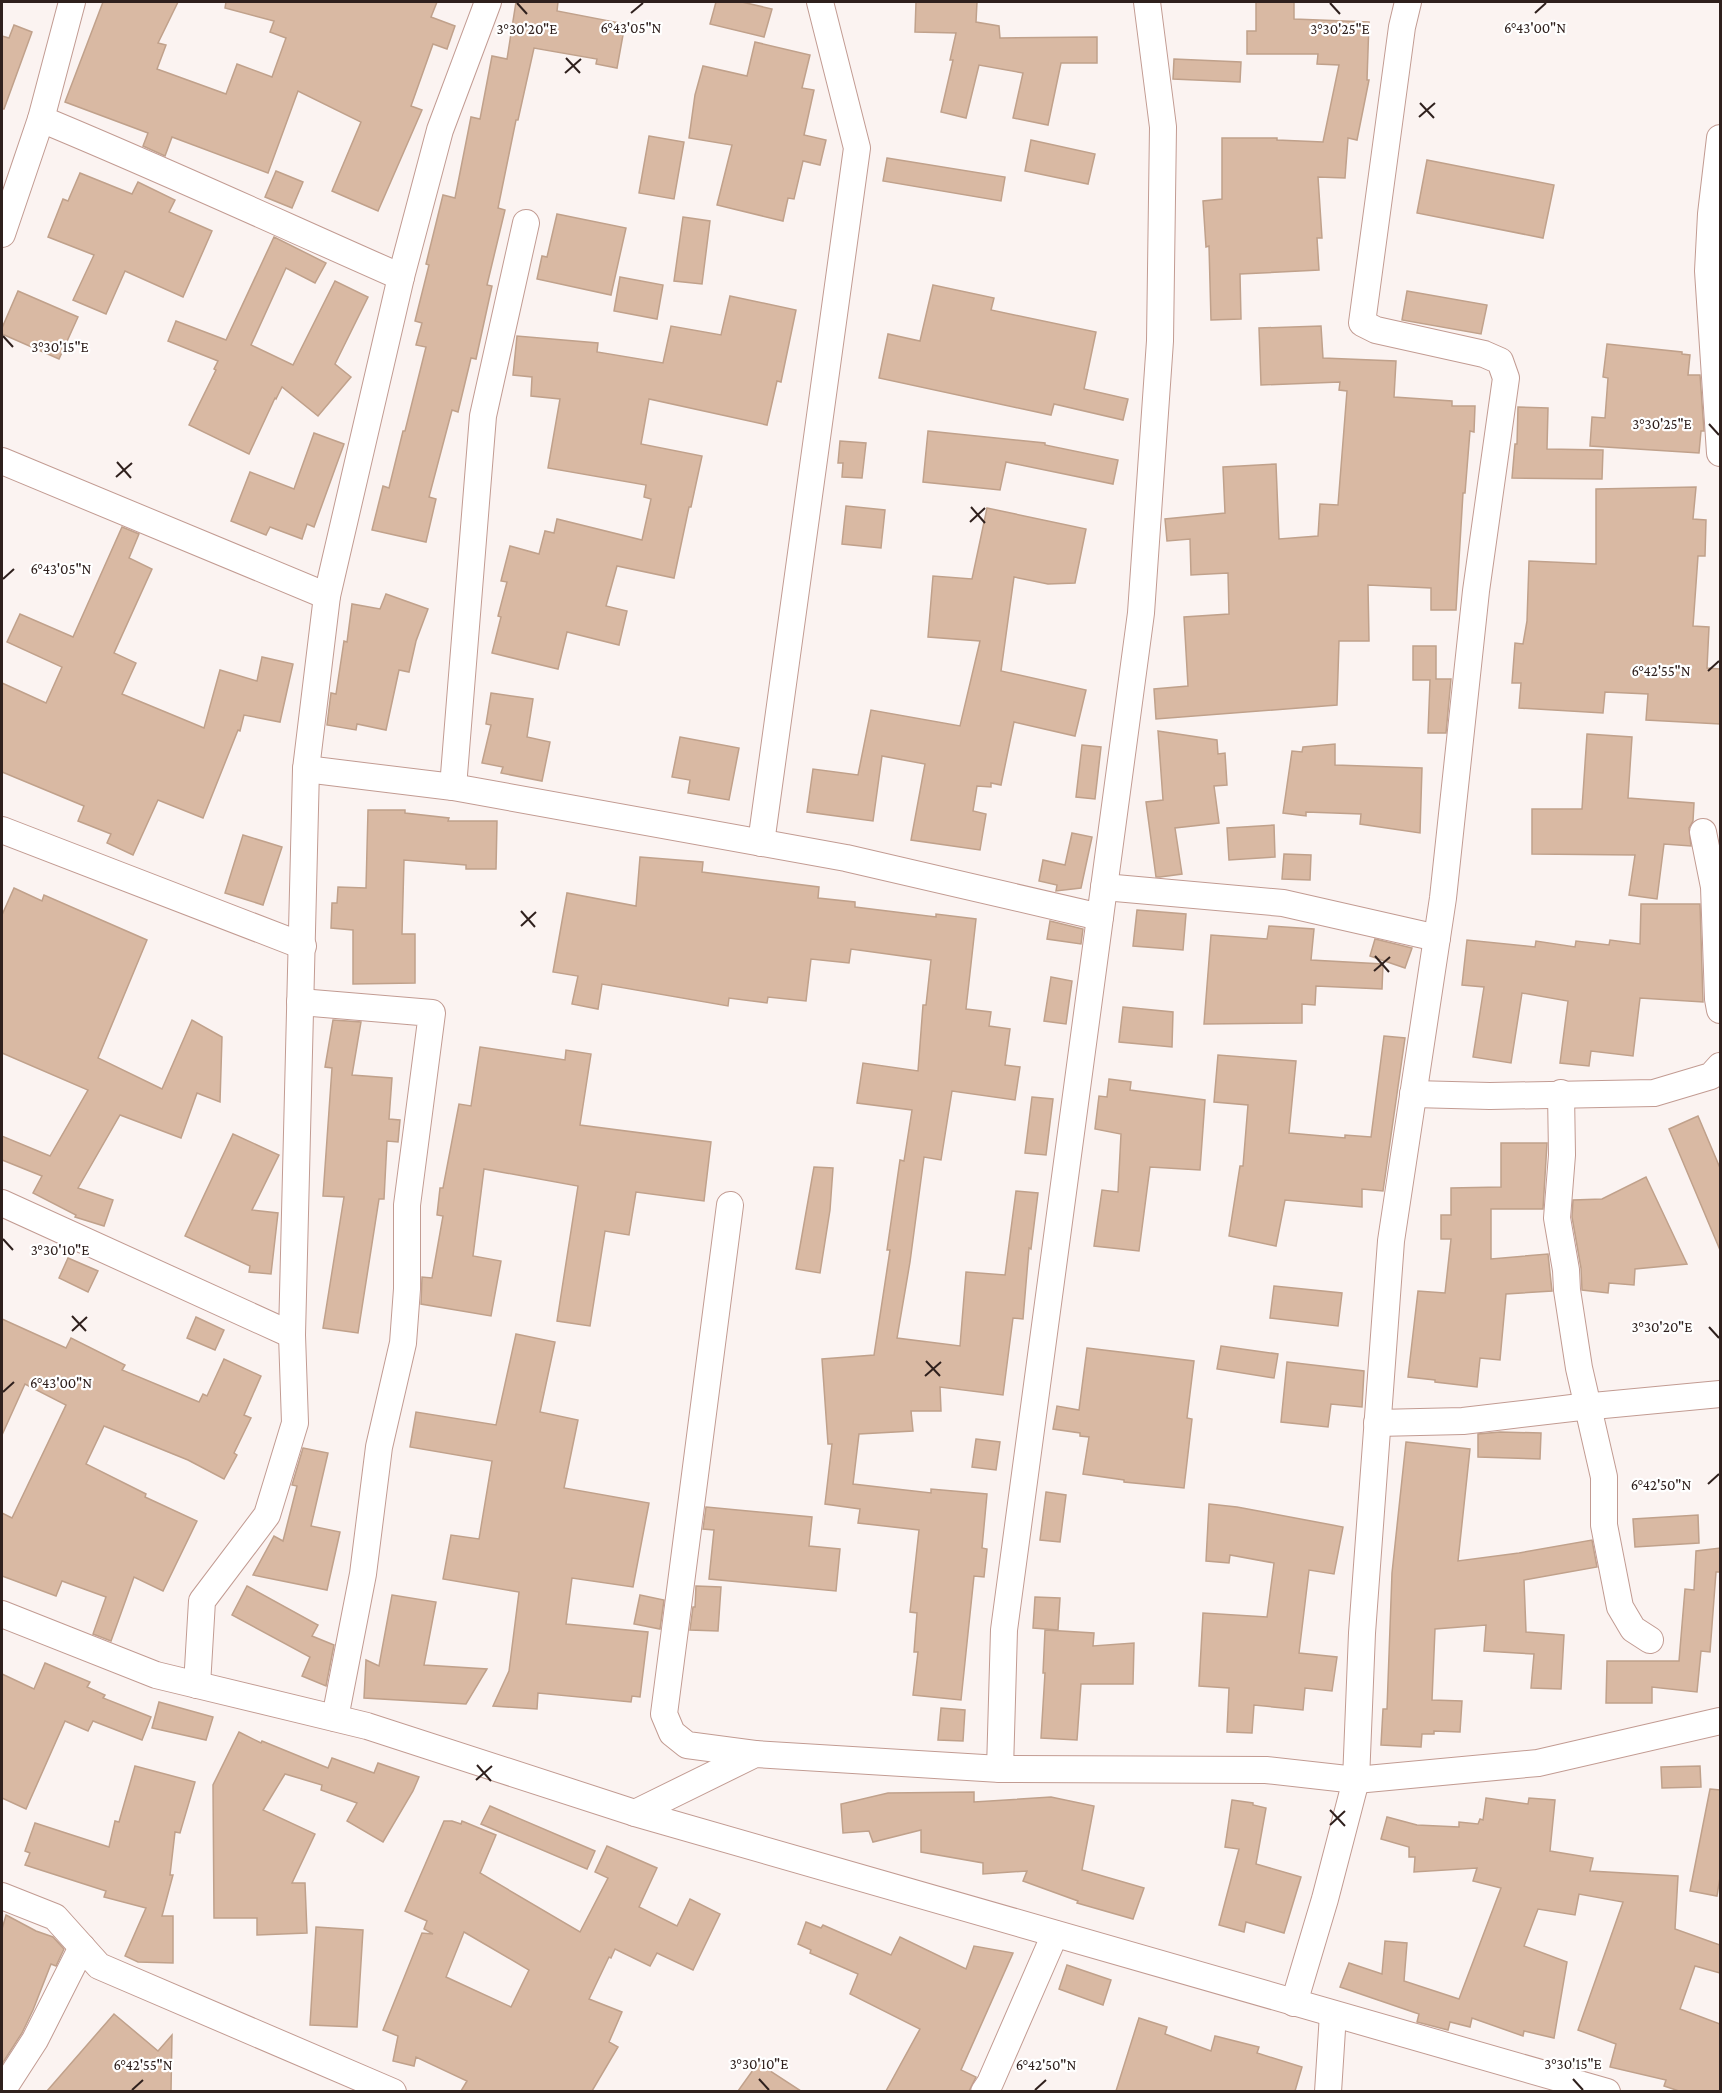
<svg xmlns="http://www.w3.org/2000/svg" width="1722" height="2093" font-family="'Crimson Pro',serif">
<rect width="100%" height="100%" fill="#fbf3f1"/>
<!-- building -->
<g fill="#d9b9a3" stroke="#c0a18b" stroke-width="1.5" fill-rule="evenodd">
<path d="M103,2H178L158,43L166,45L157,69L226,94L237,64L272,77L286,38L270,32L274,21L225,8L226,2H437L431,17L455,26L447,49L433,44L411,106L422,110L378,211L332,191L361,122L298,91L268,173L172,137L165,156L143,146L148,133L65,102Z"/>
<path d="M516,2H558L557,11L625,24L617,68L596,64L597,59L534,48L518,120H516L498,208L505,210L487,285L492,286L476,359L471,358L458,412L452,410L429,497L436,499L426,542L372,530L383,486L389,488L403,431H405L426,347L416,345L422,323L415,321L429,265L426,264L443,195L455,198L471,117L480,119L492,56L507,59Z"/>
<path d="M716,2H742L772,9L764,37L710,24Z"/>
<path d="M916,2H977L976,22L999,26L1000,38L1097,37V63H1061L1048,125L1013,118L1023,73L979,65L966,118L941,112L953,60H950L956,33L915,32Z"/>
<path d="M1256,2H1294V19L1369,22L1367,80H1369L1357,140L1348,138L1345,178L1318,177L1322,238H1317L1319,270L1240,274L1241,319L1211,320L1209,246L1206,247L1203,201L1222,199V138H1277V140L1323,142L1339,65L1317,64L1318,54H1247V31H1256Z"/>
<path d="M14,25L32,32L4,109H2V36L9,38Z"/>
<path d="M755,42L810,55L802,88L814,90L804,135L826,140L820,165L803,161L794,199L788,198L783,221L717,205L732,145L689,138L695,95L703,66L747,76Z"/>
<path d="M1174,59L1241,62L1240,82L1173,79Z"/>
<path d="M649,136L684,142L674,199L639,193Z"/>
<path d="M1031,140L1095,154L1088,184L1025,171Z"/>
<path d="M887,158L1005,177L1001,201L883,181Z"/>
<path d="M1427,160L1554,185L1543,238L1417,213Z"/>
<path d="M276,171L303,182L292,208L265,197Z"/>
<path d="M80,173L132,194L138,182L175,200L169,212L212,231L183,297L125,271L106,314L73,300L94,255L48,237L63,199L68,201Z"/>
<path d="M557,214L626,228L611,295L537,279L542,256L547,257Z"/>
<path d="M683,217L710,221L702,284L674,281Z"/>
<path d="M274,237L326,263L315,283L286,268L251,345L293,365L335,281L368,297L335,364L351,377L318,416L282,387L276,399L275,398L249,454L189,425L216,370L214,369L218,361L168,341L176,321L226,340Z"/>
<path d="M620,277L663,285L657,319L614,311Z"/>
<path d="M933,285L994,298L991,310L1096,332L1084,389L1128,399L1123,420L1054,404L1051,415L879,378L888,334L920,341Z"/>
<path d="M18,291L78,317L59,359L2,334V328Z"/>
<path d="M1407,291L1487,305L1481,334L1402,320Z"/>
<path d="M730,296L796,310L781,382L777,381L767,425L649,399L641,444L702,456L691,507H689L674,578L617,566L606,606L627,611L619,645L567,632L558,669L492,653L501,617L498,616L507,582L501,581L510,546L539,554L545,531L554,533L557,519L642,540L651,499L644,497L646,485L548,468L560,399L531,396L532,377L513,375L517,336L598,343L597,352L663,363L671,326L721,335Z"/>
<path d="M1321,326L1323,358L1396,361L1394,397L1452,401V406H1475L1474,432L1470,431L1465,493H1463L1456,610H1431V588L1368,585L1369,641H1339L1337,705L1156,719L1154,689L1188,686L1184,617L1229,614L1228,573L1191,575L1190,539L1167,541L1165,519L1225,513L1223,467L1276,464L1279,539L1318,536L1320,504L1338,505L1347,391L1339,390L1340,382L1261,385L1259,328Z"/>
<path d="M1607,344L1682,352V354L1690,355L1688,375H1700L1704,431H1701L1699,453L1590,446L1592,417L1605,418L1608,378L1603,377Z"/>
<path d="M1518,407L1548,408L1547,449L1603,450L1602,479L1512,478L1515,444H1517Z"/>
<path d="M928,431L1045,443V445L1118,460L1113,484L1006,462L1000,490L923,482Z"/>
<path d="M314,433L344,444L314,527L307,524L302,539L270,527L266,535L231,521L250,472L294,489Z"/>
<path d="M840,441L866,443L862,478L842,477L843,463H838Z"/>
<path d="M1696,487L1693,519L1706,520L1705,556H1698L1693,626L1709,627L1707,668L1720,669V724L1646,720L1648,694L1605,692L1603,713L1519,708L1521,683H1512L1515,643L1523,644L1527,621L1529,561L1596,564V489Z"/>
<path d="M846,506L885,510L881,548L842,544Z"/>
<path d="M987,508L1086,529L1075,583L1048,584L1014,577L1001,671L1086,690L1075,736L1014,722L1001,785L991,783V787L977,786L973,811L986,814L980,850L911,840L925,764L882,756L873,821L807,812L813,769L858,775L871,710L960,726L980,641L928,637L933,576L972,579Z"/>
<path d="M122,527L139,534L129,558L152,569L114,653L136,663L122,694L204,728L220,670L257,681L262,657L293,664L280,722L244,715L240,731L238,730L203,818L158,800L133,855L107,843L111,834L78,821L84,806L2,772V683L46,703L62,667L7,642L20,614L73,637Z"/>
<path d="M386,594L428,609L416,641L409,672L399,670L386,730L357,724L356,730L327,725L331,693L336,694L344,641L347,642L352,604L380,609Z"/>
<path d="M1413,646H1436V679H1451L1446,733H1428L1430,680H1413Z"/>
<path d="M491,693L533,699L527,737L550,742L542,781L501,773L503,767L482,763L491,725L486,724Z"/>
<path d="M1158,731L1217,740L1218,754L1225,753L1227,785L1214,786L1219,823L1175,828L1182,874L1160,877H1156L1146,802L1163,800Z"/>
<path d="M1587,734L1632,737L1628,798L1694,803L1693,821L1689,828L1691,846L1664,844L1657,899L1629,895L1635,855L1532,854V809H1582Z"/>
<path d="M680,737L739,748L729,800L688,793L690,780L672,777Z"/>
<path d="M1335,744V765L1422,768L1420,833L1360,824L1361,814L1306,812V816L1283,813L1292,751L1302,752L1303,747Z"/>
<path d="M1082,745L1101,747L1095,799L1076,797Z"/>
<path d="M368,810H405V813L449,818L448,821H497L496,869H466V865L404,860L402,934H415V983L353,984V930L331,928L332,903H337L338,887L366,888Z"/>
<path d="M1274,825L1275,857L1229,860L1227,828Z"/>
<path d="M1072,833L1092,837L1081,888L1056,891L1057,885L1039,881L1043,860L1065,865Z"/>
<path d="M243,835L282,847L263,905L225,893Z"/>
<path d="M1284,854L1311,855L1310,880L1282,879Z"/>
<path d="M640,857L703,862L702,872L819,887L818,898L855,902V907L936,917V914L976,919L966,1009L991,1012L989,1026L1010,1029L1005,1065L1020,1067L1015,1100L952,1091L941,1160L924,1157L910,1262L897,1338L960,1346L966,1272L1005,1275L1016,1191L1038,1193L1031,1249L1029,1248L1023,1319L1013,1318L1003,1395L940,1387L941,1411H911L913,1431L859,1434L853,1484L931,1493V1489L987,1494L982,1548L987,1549L984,1577L974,1576L961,1700L913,1695L918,1652H914L917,1613L910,1612L919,1530L858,1523L860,1509L825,1504L832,1444H828L822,1359L874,1355L890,1250H887L900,1160L904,1161L912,1110L857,1103L863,1063L918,1071L923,1005H926L931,960L851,949L849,963L811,959L806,1001L768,997L767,1003L729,998L728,1006L602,984L598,1009L572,1004L578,976L553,972L567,893L636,906Z"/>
<path d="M14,888L42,901L44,895L147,940L98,1058L162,1089L192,1020L222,1037L220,1102L197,1093L181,1138L120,1115L78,1188L113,1200L104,1226L75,1217L76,1215L33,1193L42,1176L2,1160V1136L50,1156L88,1090L2,1053V915Z"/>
<path d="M1641,904H1700L1703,1002L1640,998L1633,1056L1591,1051L1589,1066L1560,1063L1568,1001L1522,993L1511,1063L1473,1057L1484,987L1462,985L1467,940L1535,947L1536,941L1575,947L1576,941L1609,945L1610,940L1640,944Z"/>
<path d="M1137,910L1186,914L1183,950L1133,946Z"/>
<path d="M1050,921L1083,929L1081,944L1047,939Z"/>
<path d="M1269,926L1314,929L1311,960L1383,964L1382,989L1316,986L1315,1005L1302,1004V1023L1204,1024L1211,935L1267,939Z"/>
<path d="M1375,939L1412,948L1405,968L1370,956Z"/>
<path d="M1051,977L1072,981L1066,1024L1044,1021Z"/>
<path d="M1123,1007L1173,1012L1172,1047L1119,1042Z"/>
<path d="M333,1020L361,1022L352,1075L392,1078L389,1119L400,1120L398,1142L387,1141L384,1199H379L358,1333L323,1328L344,1197L323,1196L332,1068L325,1067Z"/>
<path d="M1384,1036L1405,1038L1383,1191L1362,1189V1207L1285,1200L1276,1246L1229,1236L1240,1166H1243L1248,1105L1214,1102L1218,1055L1296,1061L1289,1133L1345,1138V1135L1371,1137Z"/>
<path d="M480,1047L565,1060L566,1050L591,1054L580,1125L711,1142L704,1201L636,1192L629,1235L605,1231L590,1326L557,1321L578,1186L484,1169L473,1256L501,1261L491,1316L421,1304L422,1277L432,1278L443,1216L437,1215L440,1188H443L459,1104L471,1106Z"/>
<path d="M1109,1079L1131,1082L1130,1090L1205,1100L1200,1170L1150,1167L1139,1251L1094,1246L1102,1190L1118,1192L1121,1134L1095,1129L1099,1096L1107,1097Z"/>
<path d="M1032,1097L1053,1099L1046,1155L1025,1153Z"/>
<path d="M1698,1116L1720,1168V1250L1669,1129Z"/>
<path d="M233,1134L279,1155L252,1210L278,1213L271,1274L249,1272L250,1266L185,1236Z"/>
<path d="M1501,1143H1547L1543,1209H1491V1259L1548,1254L1552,1291L1506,1294L1500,1360L1480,1358L1477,1387L1435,1382V1380L1408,1377L1418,1291L1445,1293L1451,1239H1441V1215H1451V1188L1501,1187Z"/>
<path d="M814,1167L833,1168L830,1210L820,1273L796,1269Z"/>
<path d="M1646,1177L1687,1264L1635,1269L1634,1285L1609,1283L1608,1293L1582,1290L1581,1268L1572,1217L1573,1200L1602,1199Z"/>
<path d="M68,1258L98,1271L88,1292L59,1278Z"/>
<path d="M1274,1286L1342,1293L1338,1326L1270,1318Z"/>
<path d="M196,1317L224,1330L215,1350L187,1338Z"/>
<path d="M2,1319L66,1348L71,1338L125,1365L122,1370L199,1402L203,1394L207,1396L224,1359L261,1376L244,1415L251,1418L234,1453L237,1455L224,1479L188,1460L104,1426L86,1464L146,1494L145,1497L197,1521L163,1591L134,1577L111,1641L93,1634L106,1597L62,1581L56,1596L2,1576V1513L12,1518L66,1405L25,1384L2,1435Z"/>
<path d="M516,1334L555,1342L540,1412L578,1420L564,1488L649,1503L633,1587L572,1578L566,1624L648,1632L640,1697L632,1696L631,1702L538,1693L537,1709L493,1706L509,1671L519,1592L443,1579L451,1535L479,1539L492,1461L410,1447L416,1412L496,1425Z"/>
<path d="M1221,1346L1278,1354L1274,1378L1217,1369Z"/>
<path d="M1087,1348L1194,1361L1187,1418L1192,1419L1184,1488L1124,1482V1480L1083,1474L1089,1437L1080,1436V1433L1053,1429L1057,1406L1079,1410Z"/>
<path d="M1287,1362L1364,1371L1362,1407L1331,1404L1328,1427L1281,1422Z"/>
<path d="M1500,1432L1541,1433L1540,1459L1478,1457V1434Z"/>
<path d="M976,1439L1000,1442L996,1470L972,1467Z"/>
<path d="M1406,1442L1470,1449L1458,1561L1519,1553L1592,1540L1597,1567L1524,1580L1526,1632L1564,1635L1561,1689L1531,1688L1534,1654L1484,1651L1486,1625L1435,1629L1432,1700L1462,1701L1460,1732L1434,1731V1734H1422L1421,1747L1381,1745L1383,1709H1387L1392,1573Z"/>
<path d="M303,1448L328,1453L311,1526L340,1532L327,1590L253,1575L274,1536L283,1541L297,1486L292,1485Z"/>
<path d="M1046,1492L1066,1495L1060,1542L1040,1540Z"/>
<path d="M1209,1504L1237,1507L1343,1527L1334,1574L1309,1570L1299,1653L1337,1657L1332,1691L1305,1688L1303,1710L1254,1705L1252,1733L1227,1732L1229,1688L1199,1686L1203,1613L1267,1617L1274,1563L1230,1555L1229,1563L1206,1561Z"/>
<path d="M706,1507L812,1517L809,1546L840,1549L836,1591L709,1579L714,1530L703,1529Z"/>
<path d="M1698,1515L1699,1543L1635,1547L1633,1519Z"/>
<path d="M1720,1548V1572H1716L1710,1652L1701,1651L1697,1692L1652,1687V1703H1606L1607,1661H1679L1685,1589L1694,1590L1696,1551Z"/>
<path d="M247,1586L318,1625L312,1636L334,1645L326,1686L302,1676L310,1657L232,1615Z"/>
<path d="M696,1586L721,1587L718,1631L690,1630L693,1607H695Z"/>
<path d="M392,1595L436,1602L424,1665L487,1669L466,1704L364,1698L366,1660L379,1666Z"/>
<path d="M640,1595L664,1600L660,1629L634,1624Z"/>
<path d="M1035,1597L1060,1598L1058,1630L1033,1628Z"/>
<path d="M1045,1630L1094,1633L1093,1646L1134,1643L1133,1684H1081L1077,1740L1041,1738L1045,1673H1043Z"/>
<path d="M45,1663L90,1682L87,1687L105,1695L103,1698L151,1717L142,1740L93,1721L88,1731L65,1721L26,1809L2,1798V1674L34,1689Z"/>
<path d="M159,1702L213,1717L206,1740L152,1728Z"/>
<path d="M941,1708L965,1710L963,1741L938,1740Z"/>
<path d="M239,1732L261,1743L262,1741L328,1768L332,1758L374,1773L378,1763L419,1777L413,1791L383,1842L347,1821L357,1803L321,1790L322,1785L285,1774L263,1810L315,1834L292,1883H305L307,1933L257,1935V1918H214L213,1785Z"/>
<path d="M135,1766L195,1782L180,1833L175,1832L170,1875H173L162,1916H173V1963L138,1962L125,1956L146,1908L104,1897L106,1891L25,1865L30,1853L25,1851L35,1823L109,1847L115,1821L119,1822Z"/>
<path d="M1700,1766L1701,1787L1662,1788L1661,1767Z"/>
<path d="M1710,1789L1720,1790V1877L1717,1896L1690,1891Z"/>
<path d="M974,1792V1802L1051,1797L1094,1806L1082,1870L1144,1888L1133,1919L1077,1903L1078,1901L1023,1881L1027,1871L983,1874V1863L921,1852V1830L873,1842L869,1831L843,1833L841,1804L888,1793Z"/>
<path d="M1486,1798L1528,1804L1529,1798L1555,1800L1550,1851L1593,1858L1590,1871L1678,1876L1675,1929L1720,1945V1973L1695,1966L1680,2009L1720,2024V2091H1679L1664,2086L1666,2080L1610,2067L1616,2044L1578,2030L1623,1902L1579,1894L1575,1915L1538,1909L1524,1946L1567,1962L1554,2038L1524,2031L1523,2036L1472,2018L1470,2027L1450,2022L1448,2030L1417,2022L1419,2014L1340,1987L1349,1963L1382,1974L1385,1941L1407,1943L1404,1981L1459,1999L1501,1888L1473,1881L1477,1868L1414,1872L1415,1857H1409V1847L1381,1839L1387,1817L1417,1825L1459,1827V1822L1478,1824L1480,1819L1483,1820Z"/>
<path d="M1232,1800L1253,1803V1805L1266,1808L1256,1864L1301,1877L1284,1933L1246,1922L1244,1932L1219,1925L1239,1849L1225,1847Z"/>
<path d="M490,1806L595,1851L587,1869L481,1824Z"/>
<path d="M444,1821H452L461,1824L462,1821L496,1835L480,1873L580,1932L608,1878L595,1872L607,1846L657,1868L639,1907L677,1926L690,1899L720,1914L693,1970L657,1953L650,1966L615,1949L611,1958L609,1957L589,1999L622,2012L609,2042L618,2047L592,2091H461L467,2081L416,2057L414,2066L393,2061L398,2036L383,2030L422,1933L433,1934L424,1929L427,1921L405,1911ZM464,1932L529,1970L511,2007L446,1977Z"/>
<path d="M6,1915L36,1931L53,1937L64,1949L56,1966L51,1964L33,2010L22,2033L2,2064V1929Z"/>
<path d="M806,1922L821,1928L823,1925L891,1955L900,1937L966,1969L974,1946L1013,1953L961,2070L976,2077L969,2091H886L920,2029L850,1994L858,1974L810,1953L811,1950L798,1944Z"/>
<path d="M316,1927L363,1930L357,2027L310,2025Z"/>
<path d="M1067,1965L1111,1980L1103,2005L1059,1989Z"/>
<path d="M114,2014L158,2051L172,2035L171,2091H47Z"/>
<path d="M1139,2018L1167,2027L1165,2034L1211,2051L1215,2036L1259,2047L1257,2053L1302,2067L1295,2091H1116Z"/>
<path d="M758,2063L801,2091H738Z"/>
</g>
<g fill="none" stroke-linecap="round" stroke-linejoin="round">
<!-- minor casing -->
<g stroke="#c29b92" stroke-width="28">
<g id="minor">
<path d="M41,119C162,169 281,224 401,277"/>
<path d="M1720,138L1711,214L1708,271L1720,453"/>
<path d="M2,234L41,119L72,2"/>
<path d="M2,461L327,596"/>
<path d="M306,769L453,787L846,858L1100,917"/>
<path d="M453,787L483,416L526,223"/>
<path d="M2,830L303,946"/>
<path d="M1703,832L1714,887L1718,999L1720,1010"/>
<path d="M761,843L857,148L820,2"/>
<path d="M1104,887L1283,903L1437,938"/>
<path d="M300,1002L432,1013L407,1205V1289L403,1343L379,1447L363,1574L335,1718"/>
<path d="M1561,1093L1562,1155L1557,1218L1566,1270L1567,1290L1579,1368L1604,1477V1525L1620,1607L1633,1629L1650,1640"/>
<path d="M1413,1094L1490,1096L1654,1093L1711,1076L1720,1066"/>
<path d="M2,1203L292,1335"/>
<path d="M730,1205L664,1714L672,1733L687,1745L755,1754"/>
<path d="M1377,1423L1463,1421L1572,1408L1720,1394"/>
<path d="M2,1614L156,1675L367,1726L635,1813L1607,2092"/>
<path d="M197,1685L202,1601L267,1515L295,1423L292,1335L306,769L327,596L401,277L440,130L488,2"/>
<path d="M1000,1769L1004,1630L1141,613L1160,341L1163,127L1147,2"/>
<path d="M635,1813L755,1754L1000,1769L1266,1770L1356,1780L1538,1763L1720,1721"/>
<path d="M2,1896L55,1917L99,1966L393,2092"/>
<path d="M1294,2003L1325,1899L1356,1780L1362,1633L1391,1241L1443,898L1476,591L1506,378L1500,361L1484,354L1376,330L1362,323L1402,27L1408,2"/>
<path d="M2,2091L35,2040L82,1947"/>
<path d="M984,2092L990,2083L1055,1934"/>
<path d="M1328,2092L1333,2014"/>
</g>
</g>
<!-- minor -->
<use href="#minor" stroke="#fff" stroke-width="26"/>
</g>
<!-- ticks -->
<path fill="none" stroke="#2f201d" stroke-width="2" d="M517,3L527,14M1330,3L1340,14M631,13L643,3M1535,13L1546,3M566,58L580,73M565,73L581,59M1420,103L1434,118M1419,117L1435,103M3,336L13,347M1709,424L1719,435M117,462L131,478M116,477L132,463M971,507L985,523M970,522L985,508M3,579L14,569M1708,671L1719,661M521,911L535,927M521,926L536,912M1375,956L1389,972M1374,971L1390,957M3,1239L13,1250M72,1316L86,1331M1709,1327L1719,1338M72,1331L87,1317M926,1361L940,1376M925,1376L941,1362M3,1392L14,1382M1708,1484L1719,1474M477,1765L491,1781M476,1780L492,1766M1330,1810L1345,1826M1330,1825L1345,1811M759,2079L769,2090M1573,2079L1583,2090M132,2090L143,2080M1035,2090L1046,2080"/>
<g font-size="15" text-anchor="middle" fill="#2f201d" stroke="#fff" stroke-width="4.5" stroke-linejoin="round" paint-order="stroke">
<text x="1535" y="33">6°43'00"N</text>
<text x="631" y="33">6°43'05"N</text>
<text x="527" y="34">3°30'20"E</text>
<text x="1340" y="34">3°30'25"E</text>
<text x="60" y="352">3°30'15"E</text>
<text x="1662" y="429">3°30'25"E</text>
<text x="61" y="574">6°43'05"N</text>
<text x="1661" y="676">6°42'55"N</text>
<text x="60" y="1255">3°30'10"E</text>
<text x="1662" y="1332">3°30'20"E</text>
<text x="61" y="1388">6°43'00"N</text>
<text x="1661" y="1490">6°42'50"N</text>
<text x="759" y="2069">3°30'10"E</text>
<text x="1573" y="2069">3°30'15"E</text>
<text x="143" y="2070">6°42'55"N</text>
<text x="1046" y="2070">6°42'50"N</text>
</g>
<!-- border -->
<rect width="1722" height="2093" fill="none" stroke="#2f201d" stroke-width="6"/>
</svg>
